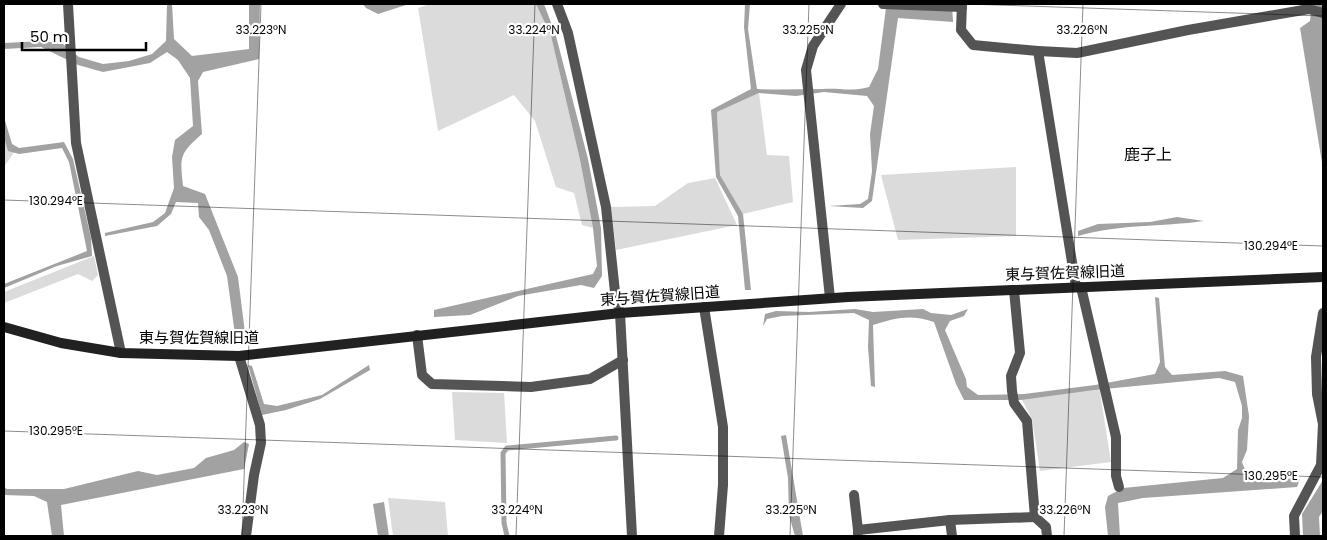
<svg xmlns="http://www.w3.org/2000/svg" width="1327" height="540" font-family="Poppins,'Noto Sans JP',sans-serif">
<rect width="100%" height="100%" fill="#fff"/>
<!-- green -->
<g fill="#dbdbdb">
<path d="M430,4H536L551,36L580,160L593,228L582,225L574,193L556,187L535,121L514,95L438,131L418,8Z"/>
<path d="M759,93L767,155L789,156L793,202L743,214L720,175L717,112Z"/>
<path d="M4,124L15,151L4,167Z"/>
<path d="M1016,167V236L898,240L881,175Z"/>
<path d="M715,178L737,225L616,250L611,207L655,206L688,183Z"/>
<path d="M94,256L98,275L92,281L78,274L4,303V292Z"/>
<path d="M1099,386L1111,462L1040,471L1032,419L1021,398Z"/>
<path d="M452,392L504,393L507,443L455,440Z"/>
<path d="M388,498L445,502L448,536H393Z"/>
</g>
<!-- water -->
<g fill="#a2a2a2">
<path d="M167,4H172L174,39L192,56L249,49V4H260L259,59L203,72L198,81L202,134C179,154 180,157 183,186L205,194L238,277L246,341L236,342L227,276L209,230L199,217L198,203L176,202L171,214L157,226L105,236V233L153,222L165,213L174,188L172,157L175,140L193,126L190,78L178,60L167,52L150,63L103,72L78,65L41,47L4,49V43L44,41L63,44L79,57L103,64L129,61L152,54L166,41Z"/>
<path d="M363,4H409L378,14L366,8Z"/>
<path d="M536,4H544L556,36L588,159L601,228L602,276L594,288L581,285L518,296L470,315L434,317V310L593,274L597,266L593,228L580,160L551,36Z"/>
<path d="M745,4H750L748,29L757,89C779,90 801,89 823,89C841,88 851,92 869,87L878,69L886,8L945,11L952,4L953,22L898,18L872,201L863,208L829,206L860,204L868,199L872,171L870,134L874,106L867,96L824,92L796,96L759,93L717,112L720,175L743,214L751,290H745L738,216L716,177L711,110L751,89L744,27Z"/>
<path d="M1312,4H1323L1322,25L1323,28V169L1300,28L1310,21Z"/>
<path d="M4,117L12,144L19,148L64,142L73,159L91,238L92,256L57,266L4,288V284L87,251L69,162L62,148L19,154L8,151L4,137Z"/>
<path d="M1177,217L1204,221C1162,227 1118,224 1078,236V231L1098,224L1150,222Z"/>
<path d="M1155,297L1159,298L1165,367L1172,375L1225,371L1243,376L1249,416L1247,450L1242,462L1246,472L1278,478L1300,479L1297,487L1143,498L1118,503L1120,536H1108L1105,507L1108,496L1123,488L1223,478L1237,469L1238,430L1242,418V406L1235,382L1219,378L1094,390L1021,400H964L956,384L934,322C910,314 896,318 873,325L875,387L871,386L868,347L869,320L854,313L782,316L767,319L763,326L765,314L776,311L809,312L855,309L873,312L923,309L931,313L951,315L968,309L964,316L950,321L945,330L966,379L967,387L978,395L1024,394L1095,385L1155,374L1160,362Z"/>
<path d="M248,365L252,366L264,404L277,406L322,395L369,365L370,370L320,399L286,410L262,415Z"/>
<path d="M786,435L803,536H795L789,515L788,478L781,436Z"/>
<path d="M244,442L249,444L244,469L61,505L64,536H52L47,502L34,496L4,495V487L7,489H64L138,471L157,475L194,468L206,458L234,450Z"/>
<path d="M1323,480V511L1319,517L1320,536H1303L1302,514Z"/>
<path d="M384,502L389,536H378L373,504Z"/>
</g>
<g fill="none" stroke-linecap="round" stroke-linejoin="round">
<!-- stream -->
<path stroke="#a2a2a2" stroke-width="5" d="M507,536L504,523L503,453L507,448L616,438"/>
<!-- street -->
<g stroke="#545454" stroke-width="10">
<path d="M68,4L76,143L121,353"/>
<path d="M557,4L568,33L606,207L615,292L620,313L632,536"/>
<path d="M883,4L962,7"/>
<path d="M962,4L961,30L973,45L1038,51L1076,287"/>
<path d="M1038,51L1077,53L1188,30L1309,9L1323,13"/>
<path d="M1081,287L1116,437V476L1119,487"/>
<path d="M1014,290L1020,353L1011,376L1012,391L1014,403L1027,421L1035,517L1046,527L1047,536"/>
<path d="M830,298L806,70L813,46L841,4"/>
<path d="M704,307L723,427V485L719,536"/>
<path d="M417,335L422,375L432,384L531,387L590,379L623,360"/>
<path d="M239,356L260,425L261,443L254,475L246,536"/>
<path d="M854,495L858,530"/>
<path d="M950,520L952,536"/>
<path d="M858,536V530L950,520L1035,517"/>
<path d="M1295,536L1294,516L1321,465L1323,424L1317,394L1316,357L1323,313"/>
</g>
<!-- secondary -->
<path stroke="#212121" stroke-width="10" d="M4,327L61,343L121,353L239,356L620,313L848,297L1323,277"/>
</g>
<!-- ticks -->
<path fill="none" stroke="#000" stroke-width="1" stroke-opacity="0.45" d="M967,4L1323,16M4,200L1323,246M4,431L1323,477M242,536L261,4M516,536L535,4M790,536L809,4M1064,536L1083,4"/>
<g text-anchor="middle" stroke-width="4.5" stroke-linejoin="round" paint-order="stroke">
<!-- street labels -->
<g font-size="15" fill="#000" stroke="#fff">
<text transform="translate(1065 273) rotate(-2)" y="5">東与賀佐賀線旧道</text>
<text transform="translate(660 296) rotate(-4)" y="5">東与賀佐賀線旧道</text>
<text x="199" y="343">東与賀佐賀線旧道</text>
</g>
<!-- neighbourhood labels -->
<g font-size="16" fill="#000" stroke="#fff">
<text x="1148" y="160">鹿子上</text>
</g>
</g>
<g font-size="12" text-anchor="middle" fill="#000" stroke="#fff" stroke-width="4.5" stroke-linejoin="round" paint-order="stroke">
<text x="261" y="34">33.223°N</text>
<text x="534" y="34">33.224°N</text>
<text x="808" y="34">33.225°N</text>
<text x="1082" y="34">33.226°N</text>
<text x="56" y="205">130.294°E</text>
<text x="1271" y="250">130.294°E</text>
<text x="56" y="435">130.295°E</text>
<text x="1271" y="480">130.295°E</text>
<text x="243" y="514">33.223°N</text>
<text x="517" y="514">33.224°N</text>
<text x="791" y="514">33.225°N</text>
<text x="1065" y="514">33.226°N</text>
</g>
<!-- border -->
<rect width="1327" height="540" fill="none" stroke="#000000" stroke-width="10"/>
<!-- scale -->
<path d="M22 42v8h124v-8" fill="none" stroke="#000000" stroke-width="2.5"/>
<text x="30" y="42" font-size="15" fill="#000000" stroke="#ffffff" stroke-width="4" paint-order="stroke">50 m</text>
</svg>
